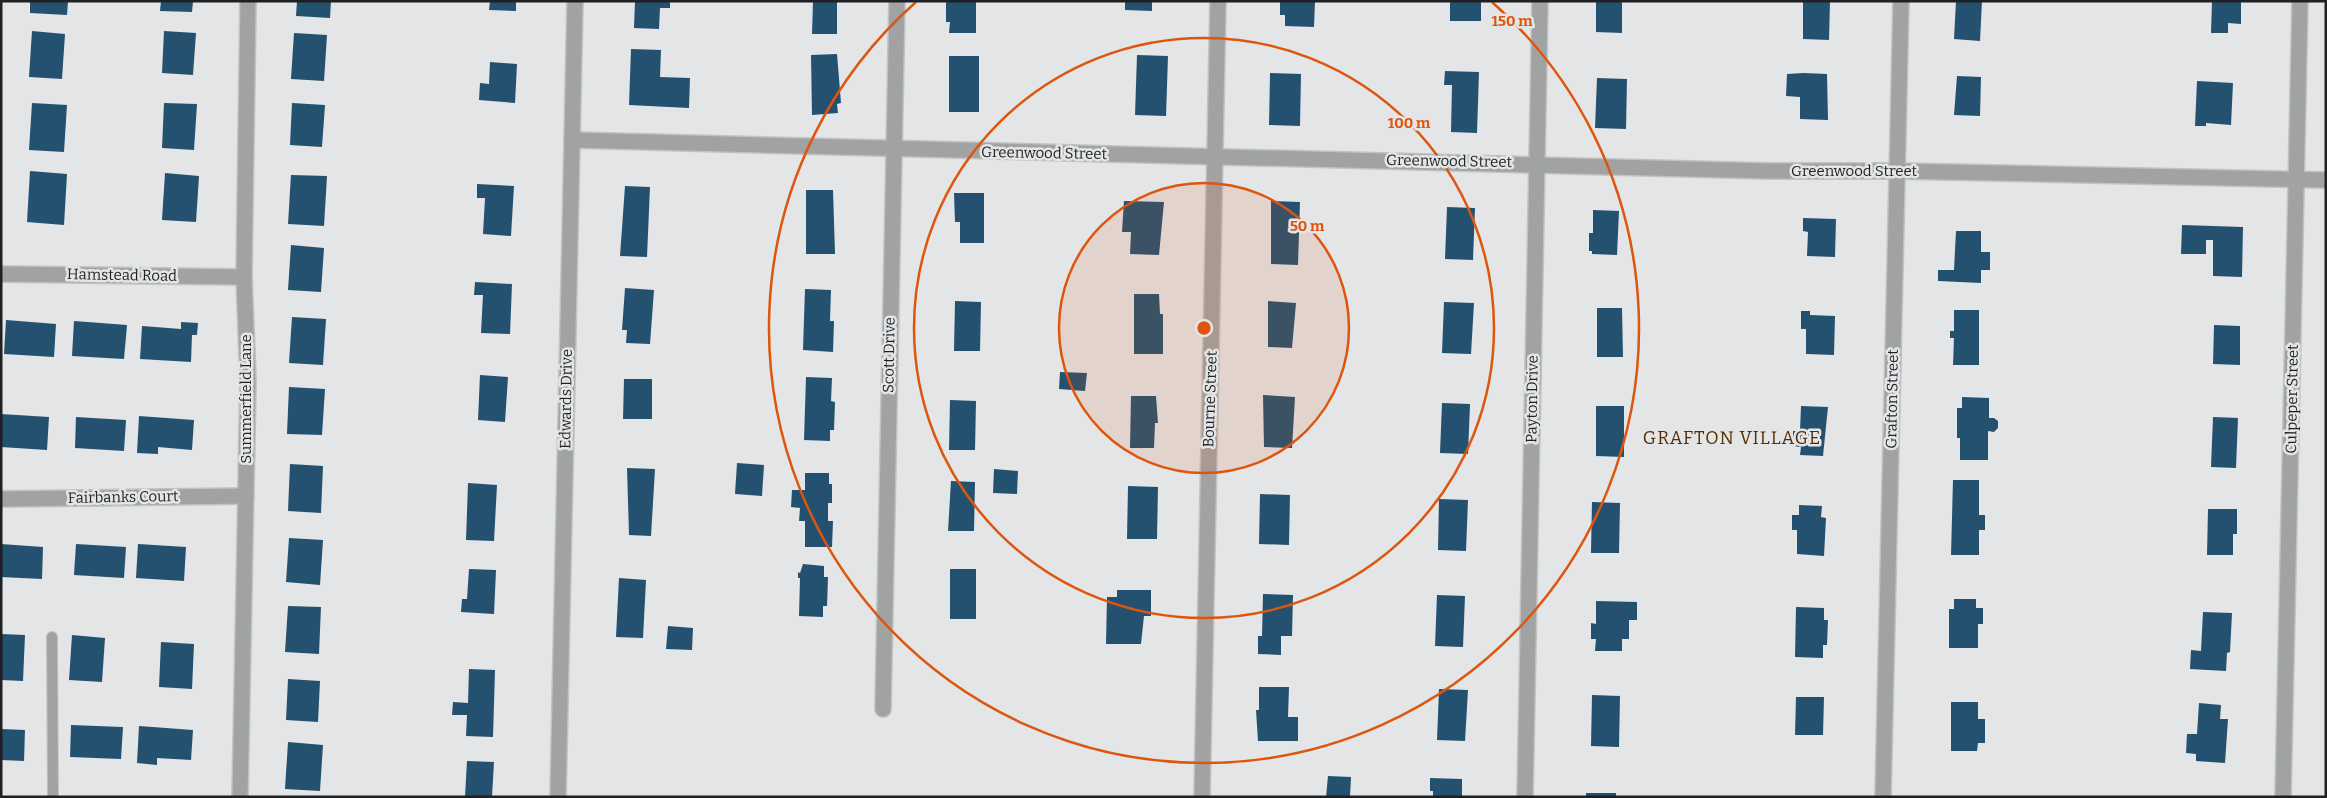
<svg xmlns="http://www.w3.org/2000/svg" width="2327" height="798" font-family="Bitter,serif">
<rect width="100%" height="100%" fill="#e3e5e7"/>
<!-- building -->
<g fill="#255170">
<path d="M30,1H68L67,15L30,13Z"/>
<path d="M161,1H193L192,12L160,11Z"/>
<path d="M297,1H331L330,18L296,16Z"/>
<path d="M490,1H516V11L489,10Z"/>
<path d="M635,1H670V8H660L659,29L634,28Z"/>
<path d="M813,1H837V34H812Z"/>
<path d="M946,1H976V33H949L950,22H946Z"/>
<path d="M1125,1H1152V11L1125,10Z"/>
<path d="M1280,1H1315L1314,27L1285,26V15H1280Z"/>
<rect x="1450" y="1" width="31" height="20"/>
<path d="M1596,1H1622V33L1596,32Z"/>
<path d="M1803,1H1830L1829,40L1803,39Z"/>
<path d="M1956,1H1982L1980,41L1954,39Z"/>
<path d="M2212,1H2241V24L2228,23V33H2211Z"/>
<path d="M32,31L65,34L62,79L29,77Z"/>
<path d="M164,31L196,33L193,75L162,73Z"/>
<path d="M294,33L327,35L324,81L291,79Z"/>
<path d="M631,49L661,50L660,77L690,78L689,108L629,105Z"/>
<path d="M837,54L841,103L837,104L838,113L812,115L811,55Z"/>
<path d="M1137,55L1168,56L1166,116L1135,115Z"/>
<rect x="949" y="56" width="30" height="56"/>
<path d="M490,62L517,64L515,103L479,100L480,83L489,84Z"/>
<path d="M1445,71L1479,72L1477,133L1451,132L1452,85H1444Z"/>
<path d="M1270,73L1301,74L1300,126L1269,125Z"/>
<path d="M1804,73L1827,74L1828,120L1800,119V97L1786,96L1787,74Z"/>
<path d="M1957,76L1981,77L1980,116L1954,115Z"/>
<path d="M1597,78L1627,79L1626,129L1595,128Z"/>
<path d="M2197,81L2233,83L2231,125L2206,123V126H2195Z"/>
<path d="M32,103L67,105L64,152L29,150Z"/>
<path d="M164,103L197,104L194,150L162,148Z"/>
<path d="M292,103L325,105L322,147L290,145Z"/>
<path d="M30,171L67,174L64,225L27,222Z"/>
<path d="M165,173L199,176L196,222L162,220Z"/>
<path d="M291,175L327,176L324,226L288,224Z"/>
<path d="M477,184L514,186L511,236L483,234L485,198H477Z"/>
<path d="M625,186L650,187L647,257L620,256Z"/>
<path d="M806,190H833L835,254H806Z"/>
<path d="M954,193H984V243H960V222H955Z"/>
<path d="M1124,201L1164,202L1159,255L1130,254L1131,232H1122Z"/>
<path d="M1271,201L1300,202L1298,265L1271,264Z"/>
<path d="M1447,207L1475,208L1473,260L1445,259Z"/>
<path d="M1593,210L1619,211L1617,255L1592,254V251H1589V233H1593Z"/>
<path d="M1803,218L1836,219L1835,257L1807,256L1808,232L1803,231Z"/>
<path d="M2182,225L2243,227L2242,277L2213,276V240H2206V254H2181Z"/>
<path d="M1956,231H1981V252H1990V270H1981V283L1938,281V270H1954Z"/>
<path d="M291,245L324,248L321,292L288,290Z"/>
<path d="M475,282L512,284L510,334L481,333L483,295H474Z"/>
<path d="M625,288L654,290L650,344L626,343L627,330H622Z"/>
<path d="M805,289L831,290L830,321H834L833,352L803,350Z"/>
<path d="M1134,294H1159L1160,314H1163V354H1134Z"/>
<path d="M955,301L981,302L980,351H954Z"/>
<path d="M1268,301L1296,303L1292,348L1268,347Z"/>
<path d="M1444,302L1474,303L1471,354L1442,353Z"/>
<path d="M1597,308H1622L1623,357H1597Z"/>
<path d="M1954,310H1979V365H1953L1954,338H1950V331H1954Z"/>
<path d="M1801,311H1810V315L1835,316L1834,355L1806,354V329H1801Z"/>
<path d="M292,317L326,319L323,365L289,363Z"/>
<path d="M6,320L56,324L54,357L4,354Z"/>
<path d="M74,321L127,325L124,359L72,356Z"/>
<path d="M181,322L198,323L197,335H192L191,362L140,359L142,326L181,329Z"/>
<path d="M2214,325L2240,326V365L2213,364Z"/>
<path d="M1060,372L1087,373L1085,391L1059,389Z"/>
<path d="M480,375L508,377L505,422L478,420Z"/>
<path d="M806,377L832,378L831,401L835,402L834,430H830V441L804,440Z"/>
<path d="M624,379H652V419H623Z"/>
<path d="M289,387L325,389L322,435L287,434Z"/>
<path d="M1263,395L1295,397L1292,448L1264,447Z"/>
<path d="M1131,396H1156L1158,423H1155L1154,448H1130Z"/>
<path d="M1962,397L1989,398V418H1994L1998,421V428L1994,432L1988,431V460H1960V438H1957V408H1962Z"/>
<path d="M950,400L976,401L975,450H949Z"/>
<path d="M1442,403L1470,404L1468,454L1440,453Z"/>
<path d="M1596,406H1624V457L1596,456Z"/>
<path d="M1801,406L1828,407L1823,456L1800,455L1801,447L1793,446V431H1800Z"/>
<path d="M1,414L49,417L47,450L1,447Z"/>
<path d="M139,416L194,420L192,450L158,447V454L137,453Z"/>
<path d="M76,417L126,420L124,451L75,448Z"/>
<path d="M2213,417L2238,418L2236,468L2211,467Z"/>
<path d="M737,463L764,465L762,496L735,494Z"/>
<path d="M290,464L323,466L321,513L288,511Z"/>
<path d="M627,468L655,469L651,536L629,535Z"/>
<path d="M994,469L1018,471L1017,494L993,493Z"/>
<path d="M805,473H829V484H832V503H828V521H833L832,547H805V521H799L800,508L791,507L792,490H805Z"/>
<path d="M1953,480H1979V515H1985V530H1979V555H1951Z"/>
<path d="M951,481L975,482L974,531H948Z"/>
<path d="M468,483L497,485L494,541L466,540Z"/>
<path d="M1128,486L1158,487L1157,539H1127Z"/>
<path d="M1260,494L1290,495L1289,545L1259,544Z"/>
<path d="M1439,499L1468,500L1466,551L1438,550Z"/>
<path d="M1592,502L1620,503L1619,553H1591Z"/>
<path d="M1799,505L1822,506L1821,517L1826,518L1824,556L1797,554V530H1792V515H1799Z"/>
<path d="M2208,509H2237V534H2233V555H2207Z"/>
<path d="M289,538L323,540L320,585L286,582Z"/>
<path d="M1,544L43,547L42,579L1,577Z"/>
<path d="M76,544L126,547L124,578L74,575Z"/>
<path d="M138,544L186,547L184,581L136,578Z"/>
<path d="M803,564L824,566V577H828L827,606H823V617L799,616L800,578H798V572L800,573Z"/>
<path d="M469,569L496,570L494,614L461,612L462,599H467Z"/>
<rect x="950" y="569" width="26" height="50"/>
<path d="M619,578L646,580L643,638L616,637Z"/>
<path d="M1117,590H1151V616H1144L1141,644H1106L1107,597H1117Z"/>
<path d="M1263,594L1293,595L1292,636H1281V655L1258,654V636H1262Z"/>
<path d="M1437,595L1465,596L1463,647L1435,646Z"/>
<path d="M1954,599H1976V608H1983V624H1978V648H1949V609H1954Z"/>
<path d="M1596,601L1637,602V620H1629V639H1622V651H1595L1596,639H1591V623L1596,624Z"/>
<path d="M288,606L321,607L319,654L285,652Z"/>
<path d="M1796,607L1824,608V620H1828L1827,645H1823V658L1795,657Z"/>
<path d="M2203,612L2232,613L2230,652L2227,653L2226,671L2190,669L2191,650L2201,651Z"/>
<path d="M668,626L693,628L692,650L666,649Z"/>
<path d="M1,634L25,635L23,681L1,680Z"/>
<path d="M72,635L105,638L102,682L69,680Z"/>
<path d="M161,642L194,644L192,689L159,687Z"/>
<path d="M469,669L495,670L493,737L466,736L467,715H452L453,702L468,703Z"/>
<path d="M288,679L320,681L318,722L286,720Z"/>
<path d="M1259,687H1289L1288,717H1298V741H1258L1256,710H1259Z"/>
<path d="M1439,689L1468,690L1465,741L1437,740Z"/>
<path d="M1592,695L1620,696L1619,747L1591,746Z"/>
<path d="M1796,697H1824L1823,735H1795Z"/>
<path d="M1951,702H1978V719H1985V743H1978L1977,751H1951Z"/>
<path d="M2199,703L2221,705L2220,719H2228L2225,763L2196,761V754L2186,753L2187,734H2197Z"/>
<path d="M71,725L123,727L121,759L70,757Z"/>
<path d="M139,726L193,730L191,760L157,758V765L137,763Z"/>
<path d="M1,729L25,730L24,761L1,760Z"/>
<path d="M288,742L323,745L320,791L285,789Z"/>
<path d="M467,761L494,762L492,797H465Z"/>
<path d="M1328,776L1351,777L1350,797H1326Z"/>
<path d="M1430,778L1462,779V797H1433V791H1430Z"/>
<rect x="1586" y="793" width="30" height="4"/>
</g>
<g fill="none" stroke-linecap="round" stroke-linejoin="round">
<!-- lane casing -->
<g stroke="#c0c2c3" stroke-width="12">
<path id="lane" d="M52,637L53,797"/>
</g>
<!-- street casing -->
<g stroke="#c0c2c3" stroke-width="18">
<g id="street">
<path d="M572,140L1768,171H1897L2326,180"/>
<path d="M1,274L244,277"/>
<path d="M1,499L246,496"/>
<path d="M883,709L897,1"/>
<path d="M240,797L248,381L244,277L248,1"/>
<path d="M558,797L575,1"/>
<path d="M1202,797L1218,1"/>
<path d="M1525,797L1540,1"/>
<path d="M1883,797L1901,1"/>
<path d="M2283,797L2300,1"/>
</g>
</g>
<!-- lane -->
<use href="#lane" stroke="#a1a3a3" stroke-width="10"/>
<!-- street -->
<use href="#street" stroke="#a1a3a3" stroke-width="15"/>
</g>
<!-- distance rings -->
<circle cx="1204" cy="328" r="145" fill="#de560d" fill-opacity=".12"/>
<g fill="none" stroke="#de560d" stroke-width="2.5">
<circle cx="1204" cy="328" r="145"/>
<circle cx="1204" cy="328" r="290"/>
<path d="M1492 2A435 435 0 1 1 916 2"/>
</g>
<g text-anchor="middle" stroke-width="5" stroke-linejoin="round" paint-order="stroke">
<!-- street labels -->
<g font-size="15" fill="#1f2021" stroke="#e3e5e7">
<text transform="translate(1044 153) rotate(1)" y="5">Greenwood Street</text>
<text transform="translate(1449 161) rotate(1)" y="5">Greenwood Street</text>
<text x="1854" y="176">Greenwood Street</text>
<text transform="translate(122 275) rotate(1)" y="5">Hamstead Road</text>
<text transform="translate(889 355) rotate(-89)" y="5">Scott Drive</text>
<text transform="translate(246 399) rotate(-90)" y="5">Summerfield Lane</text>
<text transform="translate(566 399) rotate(-89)" y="5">Edwards Drive</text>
<text transform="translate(1210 399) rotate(-88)" y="5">Bourne Street</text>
<text transform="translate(1532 399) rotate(-89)" y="5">Payton Drive</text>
<text transform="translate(1892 399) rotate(-89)" y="5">Grafton Street</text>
<text transform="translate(2292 399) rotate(-89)" y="5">Culpeper Street</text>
<text transform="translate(123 497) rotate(-1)" y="5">Fairbanks Court</text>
</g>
<!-- quarter labels -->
<g font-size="18" letter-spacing="1" fill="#562e00" stroke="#e3e5e7">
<text x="1732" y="444">GRAFTON VILLAGE</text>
</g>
</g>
<circle cx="1204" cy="328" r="8" fill="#de560d" stroke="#e3e5e7" stroke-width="2.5"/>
<g font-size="15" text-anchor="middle" font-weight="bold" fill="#de560d" stroke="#e3e5e7" stroke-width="5" stroke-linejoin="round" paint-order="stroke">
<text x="1512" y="26">150 m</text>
<text x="1409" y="128">100 m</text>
<text x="1307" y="231">50 m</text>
</g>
<!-- border -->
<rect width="2327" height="798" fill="none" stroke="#1f2021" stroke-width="5"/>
</svg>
